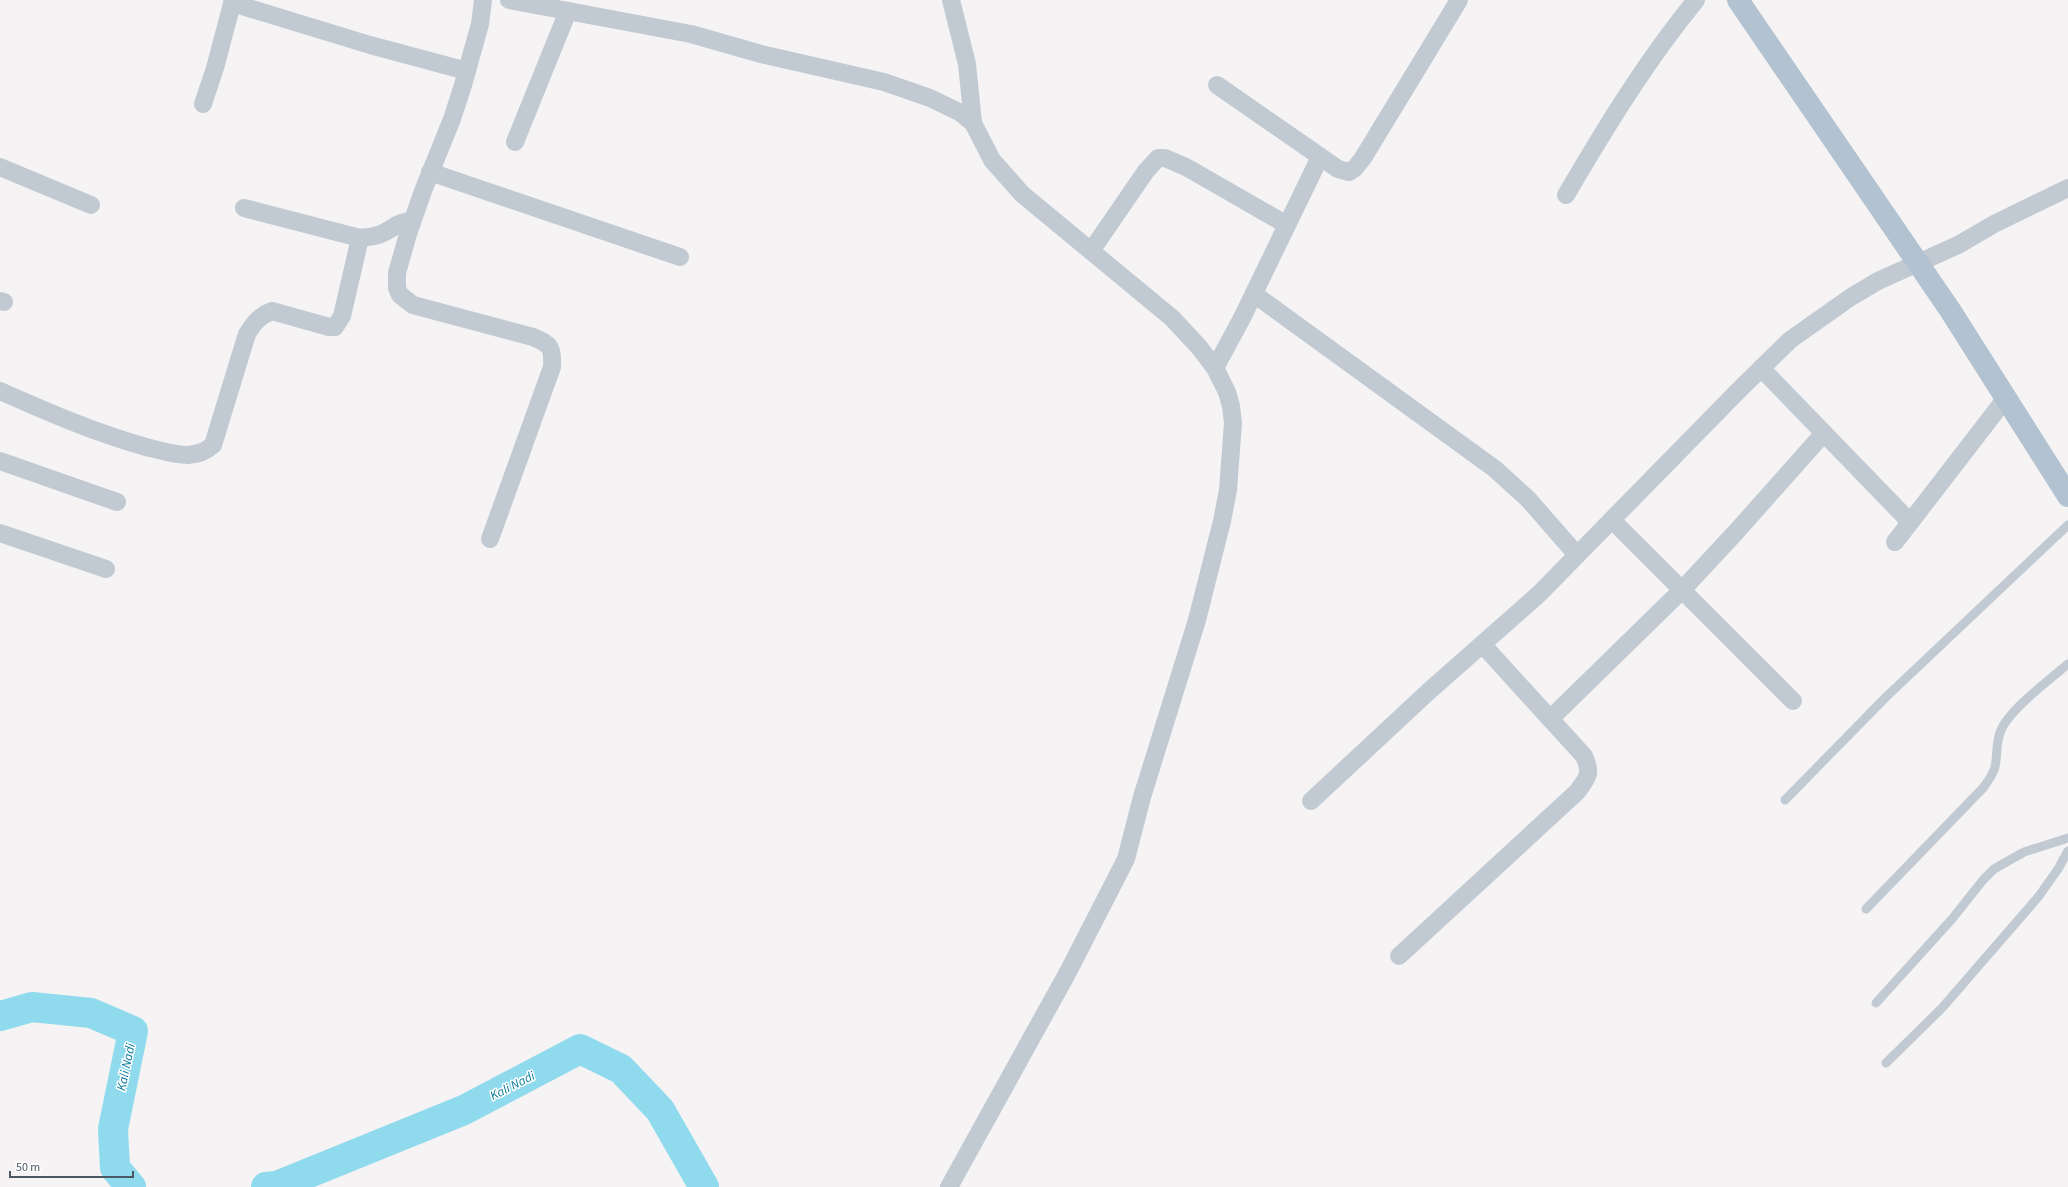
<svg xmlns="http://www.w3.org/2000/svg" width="2068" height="1187" font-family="'Source Sans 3',sans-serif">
<rect width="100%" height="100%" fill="#f5f3f3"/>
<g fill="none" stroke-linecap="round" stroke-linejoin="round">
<!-- river -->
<g stroke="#90daee" stroke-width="30">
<path d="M0,1016L32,1007L91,1013L133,1031L113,1129L115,1168L131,1187"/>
<path d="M266,1187L277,1186L464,1110L580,1049L621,1069L660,1110L704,1187"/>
</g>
<!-- lane -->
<g stroke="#c1cad2" stroke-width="9">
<path d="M1785,800L1886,697L2068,525"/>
<path d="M1866,909L1983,788C1988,781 1993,775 1995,767C1998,754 1995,741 2002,728C2012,708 2050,679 2068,664"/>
<path d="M1876,1003L1952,919L1983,880L1994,869L2024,852L2068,838"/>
<path d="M1886,1063L1942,1008L2039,896L2058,869L2068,851"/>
</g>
<!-- street -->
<g stroke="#c1cad2" stroke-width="18">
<path d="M483,0L480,24L463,85L452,119L423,191L408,234L397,273V288L400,295L413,305L533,337C551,344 553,348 552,367L490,539"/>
<path d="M509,0L691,34L761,54L884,82L930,98L961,113L973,123L992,160L1022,194L1172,318L1199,347L1215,368L1227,392L1231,406L1233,423L1228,490L1222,521L1197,620L1142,797L1126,859L1068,972L949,1187"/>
<path d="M951,0L967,64L973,123"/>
<path d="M232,3L370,45L467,71"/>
<path d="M1217,85L1338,169L1349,172L1355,168L1363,158L1459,0"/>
<path d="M203,104L215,68L233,0"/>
<path d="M515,142L568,11"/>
<path d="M0,167L91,205"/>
<path d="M430,172L680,257"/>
<path d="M1566,195C1606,127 1646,61 1696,0"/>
<path d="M244,208L360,238C367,237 374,237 381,234C393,229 398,221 412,221"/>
<path d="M1091,251L1146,171L1158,158H1165L1186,167L1287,225"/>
<path d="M1254,294L1495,469L1528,499L1577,555"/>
<path d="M0,301L4,302"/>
<path d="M1215,368L1242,318L1320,157"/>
<path d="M1761,368L1910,522"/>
<path d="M0,391C47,412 96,433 146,447C159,450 174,455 188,455C198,454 205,452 213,445L247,334C254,323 259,316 272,311L329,327H335L342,316L360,238"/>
<path d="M0,461L117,502"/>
<path d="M1612,520L1793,701"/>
<path d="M0,533L106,569"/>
<path d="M1895,542L2006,398"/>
<path d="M1550,719L1682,590L1736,532L1824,433"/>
<path d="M1311,801L1428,692L1539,594L1739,390L1790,340L1851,297L1878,281L1958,245L1994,224L2068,188"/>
<path d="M1399,956L1577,792C1588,777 1592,774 1584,756L1483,645"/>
</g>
<!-- primary -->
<path stroke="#b3c2d1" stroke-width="22" d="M1738,0L1950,310L2068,496"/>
</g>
<g text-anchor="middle" stroke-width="3" stroke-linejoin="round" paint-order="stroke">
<!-- water labels -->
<g font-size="13" font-style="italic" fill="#0c7c9b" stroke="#fff">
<text transform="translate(125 1067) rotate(-78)" y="5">Kali Nadi</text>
<text transform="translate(512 1085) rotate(-27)" y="5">Kali Nadi</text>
</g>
</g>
<!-- scale -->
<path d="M10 1171v6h123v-6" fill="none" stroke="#4a5661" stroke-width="2"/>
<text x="16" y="1171" font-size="12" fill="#4a5661" stroke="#ffffff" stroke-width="3" paint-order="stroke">50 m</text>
</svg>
